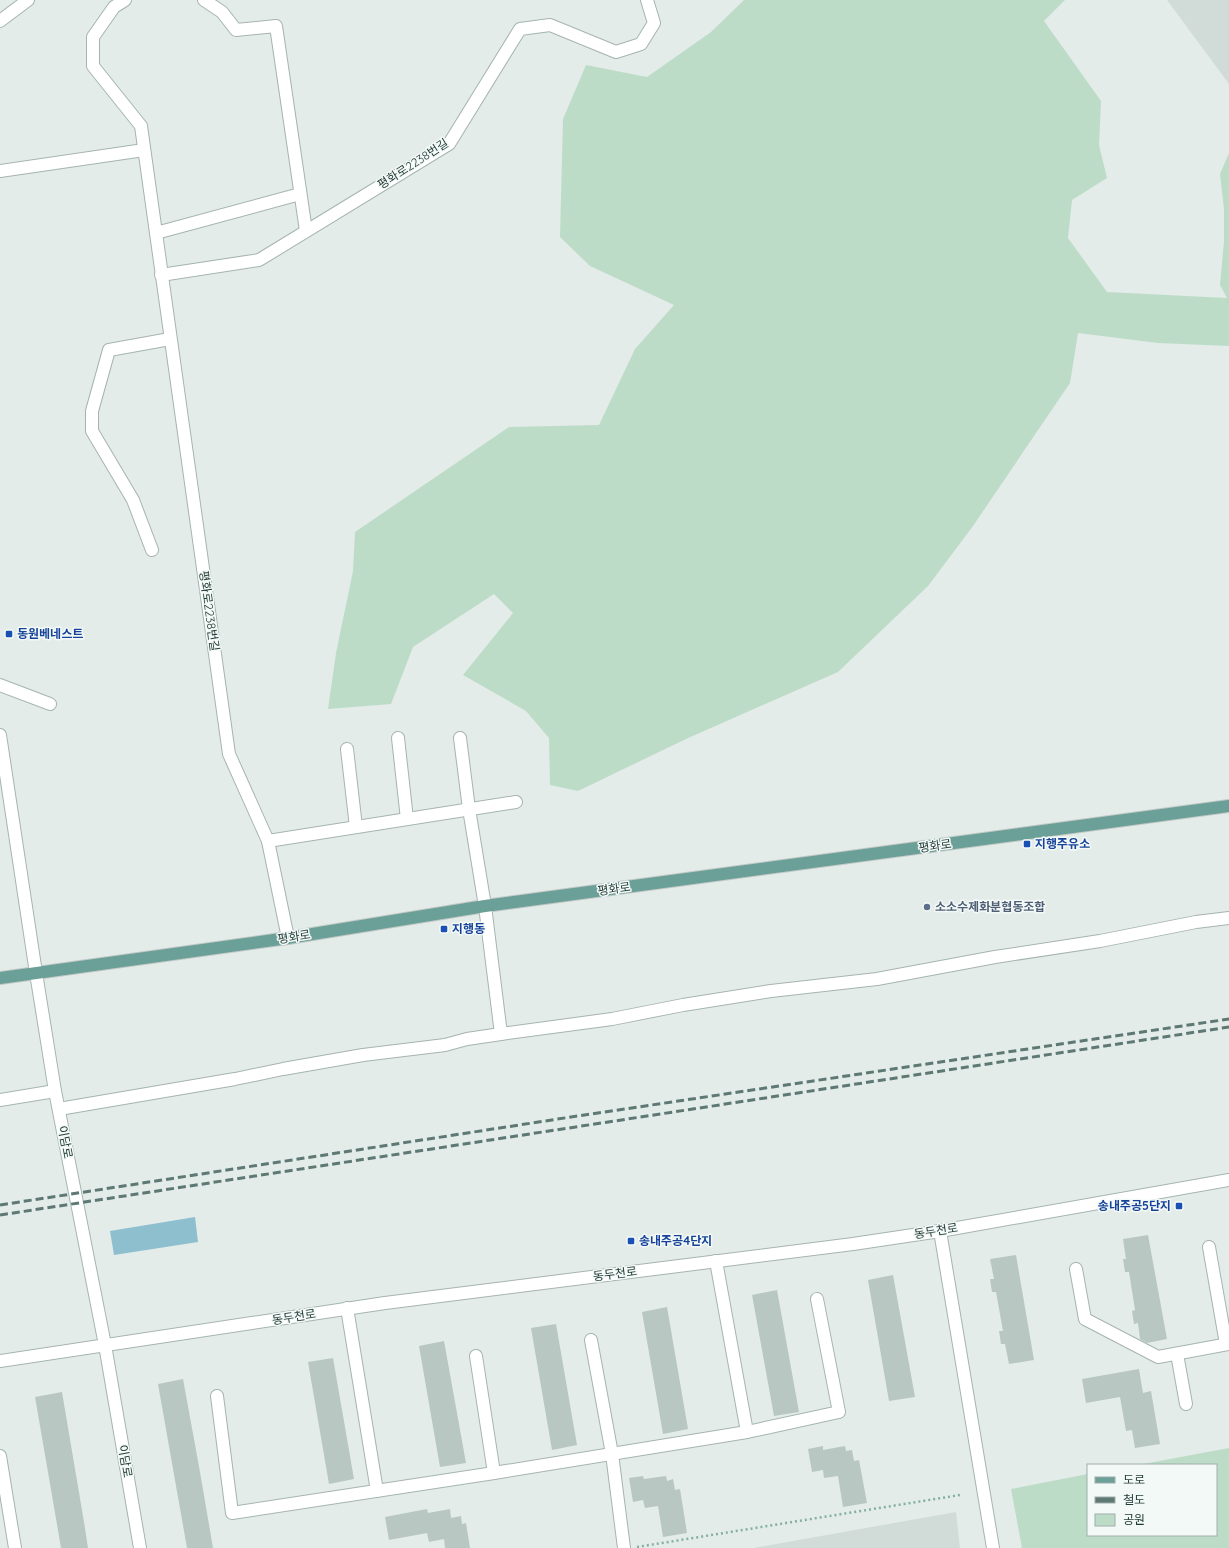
<svg xmlns="http://www.w3.org/2000/svg" width="1229" height="1548" font-family="Quicksand,'Noto Sans KR',sans-serif">
<rect width="100%" height="100%" fill="#e3ece9"/>
<!-- built -->
<g fill="#d1dcd8">
<path d="M1167,0H1229V84Z"/>
<path d="M956,1512L960,1548H753Z"/>
</g>
<!-- green -->
<g fill="#bddcc8">
<path d="M744,0H1065L1044,21L1101,101L1099,145L1107,178L1072,200L1068,238L1107,292L1227,298L1220,285L1224,241V209L1220,174L1229,153V346L1158,343L1078,333L1070,383L973,526L928,586L838,672L686,739L578,791L550,785L549,738L526,711L463,675L513,613L494,594L413,647L391,704L328,709L336,653L353,571L355,532L509,427L599,425L635,349L674,305L590,266L560,237L563,119L586,65L647,77L711,32Z"/>
<path d="M1229,1448V1548H1022L1011,1489L1088,1474V1535H1216V1465H1138Z"/>
</g>
<!-- water -->
<path fill="#8ebfce" d="M195,1217L198,1242L114,1255L110,1231Z"/>
<!-- building -->
<g fill="#b8c7c2">
<path d="M1148,1235L1167,1339L1147,1343L1140,1339L1138,1323L1134,1324L1132,1311L1135,1310L1129,1272H1125L1123,1259H1126L1123,1239Z"/>
<path d="M1016,1255L1034,1360L1009,1364L1005,1344H1001L999,1331H1003L996,1292H992L990,1279H994L990,1259Z"/>
<path d="M893,1275L915,1397L889,1401L868,1280Z"/>
<path d="M777,1290L799,1412L774,1416L752,1295Z"/>
<path d="M667,1307L688,1429L663,1434L642,1312Z"/>
<path d="M556,1324L577,1445L552,1450L531,1328Z"/>
<path d="M444,1341L466,1463L440,1467L419,1346Z"/>
<path d="M333,1358L354,1479L329,1484L308,1362Z"/>
<path d="M1139,1369L1143,1393L1151,1391L1160,1444L1135,1448L1132,1430L1126,1431L1120,1397L1086,1403L1082,1379Z"/>
<path d="M183,1379L200,1472L213,1548H187L158,1384Z"/>
<path d="M62,1392L84,1522L88,1548H61L54,1507L35,1397Z"/>
<path d="M823,1446V1450L845,1446L846,1451L852,1450L854,1461L859,1460L867,1503L843,1507L838,1476L824,1478L823,1470L812,1472L808,1449Z"/>
<path d="M643,1476L644,1479L666,1476L667,1481L673,1479L675,1490L680,1489L687,1533L663,1537L658,1506L645,1508L643,1500L633,1502L629,1478Z"/>
<path d="M427,1509L428,1513L450,1509L451,1518L461,1516L462,1524L466,1523L470,1548H445L444,1539L429,1542L427,1533L389,1540L385,1517Z"/>
</g>
<g fill="none" stroke-linecap="round" stroke-linejoin="round">
<!-- minor casing -->
<g stroke="#a6b4b0" stroke-width="14">
<g id="minor">
<path d="M125,0L114,7L93,37V66L141,126L229,754L268,841L288,938"/>
<path d="M204,0L222,12L236,30L276,26L306,231"/>
<path d="M0,21L28,0"/>
<path d="M0,171L144,150"/>
<path d="M156,233L300,194"/>
<path d="M161,275L259,260L449,144L520,29L550,25L616,52L641,44L654,23L647,0"/>
<path d="M152,550L133,500L92,431V411L109,350L170,339"/>
<path d="M0,685L50,704"/>
<path d="M0,735L36,973L55,1091L105,1345L140,1548"/>
<path d="M398,738L407,819"/>
<path d="M460,738L469,809L485,906L501,1034L612,1019L683,1005L771,991L877,979L995,957L1100,941L1196,922L1229,918"/>
<path d="M347,749L356,827"/>
<path d="M268,841L516,802"/>
<path d="M0,1100L55,1091"/>
<path d="M59,1109L235,1079L283,1069L363,1055L445,1045L467,1039L501,1034"/>
<path d="M940,1231L993,1548"/>
<path d="M1209,1247L1226,1344"/>
<path d="M716,1261L747,1432L839,1412L817,1299"/>
<path d="M1076,1269L1085,1319L1158,1357L1229,1344"/>
<path d="M347,1308L377,1491"/>
<path d="M591,1340L612,1454L624,1548"/>
<path d="M1177,1354L1186,1404"/>
<path d="M476,1356L494,1473L747,1432"/>
<path d="M0,1361L385,1303L853,1244L940,1231L1229,1180"/>
<path d="M217,1396L232,1513L494,1473"/>
<path d="M0,1456L15,1548"/>
</g>
</g>
<!-- major casing -->
<g stroke="#c2c9c7" stroke-width="14">
<path id="major" d="M0,978L288,938L485,906L1229,806"/>
</g>
<!-- path -->
<path stroke="#85aea5" stroke-width="2.5" stroke-dasharray="2 3" stroke-linecap="butt" d="M637,1547L960,1495"/>
<!-- minor -->
<use href="#minor" stroke="#fff" stroke-width="12"/>
<!-- major -->
<use href="#major" stroke="#6aa097" stroke-width="12"/>
<!-- rail -->
<g stroke="#5e7873" stroke-width="3" stroke-dasharray="8 4" stroke-linecap="butt">
<path d="M0,1205L571,1117L1229,1019"/>
<path d="M0,1215L1229,1027"/>
</g>
</g>
<!-- markers -->
<g fill="#1a4fb4" stroke="#f3f9f7" stroke-width="1.5">
<rect x="5" y="630" width="8" height="8" rx="2"/>
<rect x="1023" y="840" width="8" height="8" rx="2"/>
<rect x="440" y="925" width="8" height="8" rx="2"/>
<rect x="1175" y="1202" width="8" height="8" rx="2"/>
<rect x="627" y="1237" width="8" height="8" rx="2"/>
</g>
<circle fill="#5c6f8a" stroke="#f3f9f7" stroke-width="1.5" cx="927" cy="907" r="4"/>
<g text-anchor="middle" stroke-width="3" stroke-linejoin="round" paint-order="stroke">
<!-- street labels -->
<g font-size="12" fill="#243d38" stroke="#f3f9f7">
<text transform="translate(413 164) rotate(-33)" y="4">평화로2238번길</text>
<text transform="translate(209 611) rotate(82)" y="4">평화로2238번길</text>
<text transform="translate(935 846) rotate(-8)" y="4">평화로</text>
<text transform="translate(614 889) rotate(-8)" y="4">평화로</text>
<text transform="translate(294 937) rotate(-9)" y="4">평화로</text>
<text transform="translate(65 1142) rotate(79)" y="4">이담로</text>
<text transform="translate(936 1231) rotate(-9)" y="4">동두천로</text>
<text transform="translate(615 1274) rotate(-7)" y="4">동두천로</text>
<text transform="translate(294 1317) rotate(-9)" y="4">동두천로</text>
<text transform="translate(125 1461) rotate(80)" y="4">이담로</text>
</g>
<!-- transit labels -->
<g font-size="12" font-weight="bold" fill="#164399" stroke="#f3f9f7" text-anchor="start">
<text x="17" y="638">동원베네스트</text>
<text x="1035" y="848">지행주유소</text>
<text x="452" y="933">지행동</text>
<text x="1171" y="1210" text-anchor="end">송내주공5단지</text>
<text x="639" y="1245">송내주공4단지</text>
</g>
<!-- service labels -->
<g font-size="12" font-weight="bold" fill="#4e5e75" stroke="#f3f9f7" text-anchor="start">
<text x="935" y="911">소소수제화분협동조합</text>
</g>
</g>
<!-- legend -->
<rect x="1087" y="1464" width="130" height="72" fill="#f3f9f7" stroke="#a0aeab"/>
<rect x="1095" y="1477" width="20" height="6" fill="#6aa097" stroke="#a0aeab"/>
<text x="1123" y="1484" font-size="12" fill="#243d38">도로</text>
<rect x="1095" y="1497" width="20" height="6" fill="#5e7873" stroke="#a0aeab"/>
<text x="1123" y="1504" font-size="12" fill="#243d38">철도</text>
<rect x="1095" y="1514" width="20" height="12" fill="#bddcc8" stroke="#a0aeab"/>
<text x="1123" y="1524" font-size="12" fill="#243d38">공원</text>
</svg>
